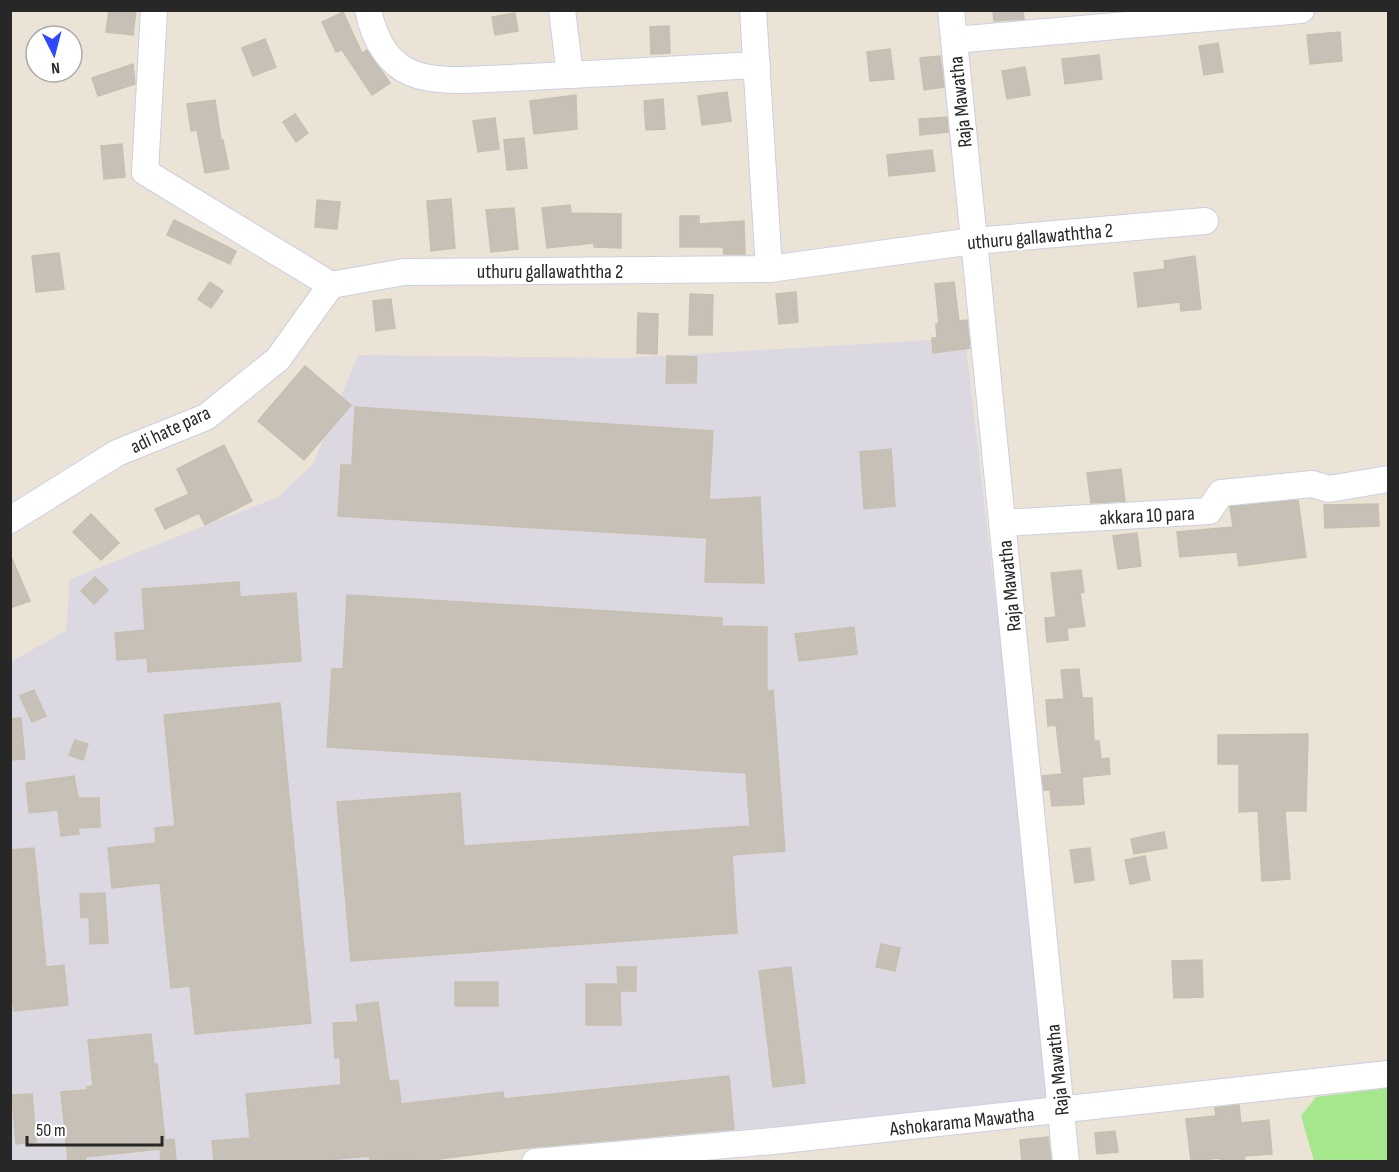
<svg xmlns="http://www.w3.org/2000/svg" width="1399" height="1172" font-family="'Sofia Sans Condensed',sans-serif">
<rect width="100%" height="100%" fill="#ebe4d6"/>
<!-- industrial -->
<path fill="#dcd8e2" d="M965,338L1054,1102L381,1161H11L10,662L66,631L70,579L278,497L313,464L358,355L625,358Z"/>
<!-- green -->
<path fill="#a5e78d" d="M1388,1088V1161H1314L1301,1116L1316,1097Z"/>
<!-- building -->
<g fill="#c6c0b6" stroke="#c6c0b0" stroke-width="1.5">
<path d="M109,10H136L133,35L106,32Z"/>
<path d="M993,10H1023L1024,19L994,21Z"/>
<path d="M343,12L362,53L367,50L390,83L372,95L342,50L336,52L322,22Z"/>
<path d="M515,13L518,31L495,35L492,17Z"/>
<path d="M669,26L670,53L651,54L650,27Z"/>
<path d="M1340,32L1342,61L1310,64L1307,35Z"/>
<path d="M265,39L276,67L253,76L242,48Z"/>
<path d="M1218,43L1223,72L1204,75L1199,46Z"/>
<path d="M890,49L894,79L870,81L867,52Z"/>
<path d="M1099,55L1102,79L1065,84L1062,59Z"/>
<path d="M940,56L944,87L924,90L920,58Z"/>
<path d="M133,64L135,84L98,96L92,78Z"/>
<path d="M1025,67L1030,95L1007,99L1002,71Z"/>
<path d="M727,92L731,121L702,125L698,96Z"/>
<path d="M576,95L577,129L534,134L530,101Z"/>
<path d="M663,99L665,129L646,130L644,101Z"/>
<path d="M215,100L221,140H223L229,169L205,173L197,130L191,131L187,104Z"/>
<path d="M295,114L308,133L296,142L283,122Z"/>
<path d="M947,117L948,132L920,135L919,119Z"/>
<path d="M495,118L499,149L478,152L473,121Z"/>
<path d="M524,138L527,168L507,170L504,140Z"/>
<path d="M122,144L125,177L104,179L101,146Z"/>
<path d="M932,150L935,171L889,176L887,155Z"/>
<path d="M451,199L455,248L431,251L427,201Z"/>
<path d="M317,200L340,202L337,229L315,227Z"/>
<path d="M570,205L571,213L621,214V248L594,247V243L547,248L542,208Z"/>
<path d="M514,208L518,249L491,252L486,210Z"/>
<path d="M680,216H699V224L744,221L745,254H724L723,247H680Z"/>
<path d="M174,220L236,251L230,264L167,235Z"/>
<path d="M59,253L64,289L36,292L32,256Z"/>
<path d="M1195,256L1201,309L1181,311L1180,302L1138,307L1134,273L1165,269L1164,261Z"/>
<path d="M210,282L223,291L211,308L198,299Z"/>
<path d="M954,282L959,321L967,320L970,348L933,353L932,338H937L936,324H939L935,284Z"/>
<path d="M796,292L798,322L779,324L776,294Z"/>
<path d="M690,294L713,295L712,335H689Z"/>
<path d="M391,299L395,328L376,331L373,301Z"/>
<path d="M638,313L658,314L657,354L637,353Z"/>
<path d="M667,356L697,357L696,383H666Z"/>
<path d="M305,366L351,405L304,460L258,421Z"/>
<path d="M355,407L713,431L709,500L760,497L764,583L705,582L707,538L338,516L341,465H352Z"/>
<path d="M224,445L252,501L205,525L199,513L165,529L155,509L189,494L177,469Z"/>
<path d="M891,449L895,506L864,509L860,452Z"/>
<path d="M1121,469L1125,501L1091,503L1087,473Z"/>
<path d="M1298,500L1306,557L1239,566L1237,552L1180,557L1177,532L1233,527L1230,507Z"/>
<path d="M1378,504L1379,526L1325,528L1324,505Z"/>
<path d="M91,514L119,543L101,560L73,532Z"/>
<path d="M1137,533L1141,566L1118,569L1113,536Z"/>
<path d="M10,554L30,601L10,608Z"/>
<path d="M1081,570L1084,592L1080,593L1085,626L1067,628L1068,640L1047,642L1045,618L1056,617L1051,573Z"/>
<path d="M95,577L108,590L94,604L81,591Z"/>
<path d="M239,582L240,597L296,593L301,661L148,672L147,658L117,660L115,633L145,630L142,589Z"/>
<path d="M347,595L722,618V626L767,627V691L773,690L785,851L732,855L737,933L351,961L337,802L460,793L464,846L750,826L746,773L327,747L332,669H343Z"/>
<path d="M854,627L857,654L799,661L795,634Z"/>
<path d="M1079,669L1082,698H1092L1094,741H1099L1101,759L1109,758L1110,774L1082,777L1084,804L1052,806L1050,790H1044L1042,776L1062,774L1056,725L1048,726L1046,700L1064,699L1061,670Z"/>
<path d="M34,690L46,716L32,722L20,696Z"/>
<path d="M280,703L311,1023L195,1034L190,986L171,988L160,883L112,888L108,848L156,843L155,828L175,826L164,715Z"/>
<path d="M21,718L25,759L10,760V719Z"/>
<path d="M1308,734L1306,811H1285L1290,879L1262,881L1258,811L1239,812V764H1218V735Z"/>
<path d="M75,740L88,744L83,760L69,755Z"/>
<path d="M74,776L78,798H99L100,827L78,828L79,834L61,836L58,810L29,813L26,783Z"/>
<path d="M1164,832L1167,848L1134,854L1131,839Z"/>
<path d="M34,848L46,967L64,965L68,1005L14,1011L10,986V850Z"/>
<path d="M1090,848L1094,880L1075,883L1070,850Z"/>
<path d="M1145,856L1150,880L1130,884L1125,860Z"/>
<path d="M105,893L108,943L90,944L89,917L81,918L80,894Z"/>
<path d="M881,944L900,948L895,971L876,967Z"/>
<path d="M1202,960L1203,997L1174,998L1172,961Z"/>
<path d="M617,967H636V991H620L621,1025H586V984H618Z"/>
<path d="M791,967L805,1083L773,1087L759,971Z"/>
<rect x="455" y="982" width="43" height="24"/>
<path d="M378,1002L389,1081L398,1080L401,1104L503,1092L504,1099L729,1076L734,1129L534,1147L424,1161H411V1159L370,1161V1156L316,1161H214L212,1141L250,1138L246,1094L341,1085L340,1057L335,1058L333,1023L358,1022L356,1005Z"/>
<path d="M151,1034L154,1064H157L165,1140L174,1139L176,1161H161L160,1149L85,1157L86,1161H68L61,1092L87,1090V1087L93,1086L88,1040Z"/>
<path d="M32,1094L36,1142L16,1144L12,1095Z"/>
<path d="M1239,1105L1241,1123L1269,1120L1272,1154L1244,1156L1245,1161H1220V1158L1191,1161L1186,1119L1216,1116L1215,1108Z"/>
<path d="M1115,1131L1118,1152L1097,1154L1095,1133Z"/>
<path d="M1048,1137L1051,1161H1022L1020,1140Z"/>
</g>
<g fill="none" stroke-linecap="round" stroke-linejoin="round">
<!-- minor casing -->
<g stroke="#cbcee2" stroke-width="28">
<g id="minor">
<path d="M154,10L145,172L331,285"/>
<path d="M368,10C384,82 426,82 487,79C515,78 543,76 570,75"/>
<path d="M562,10L570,75L757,65"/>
<path d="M951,10L1066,1162"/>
<path d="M954,40L1301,10"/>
<path d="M769,269L974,241L1205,221"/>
<path d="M331,285L404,272L769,269L753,10"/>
<path d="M10,520L117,453L206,417L278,359L331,285"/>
<path d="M1002,523L1209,511L1221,493L1312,484L1329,489L1388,479"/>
<path d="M535,1162L773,1141L1388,1074"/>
</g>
</g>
<!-- minor -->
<use href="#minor" stroke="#fff" stroke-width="26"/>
</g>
<g text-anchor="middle" stroke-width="4.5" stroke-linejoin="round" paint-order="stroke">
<!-- street labels -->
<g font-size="20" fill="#272727" stroke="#fff">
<text transform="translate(960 102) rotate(-96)" y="7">Raja Mawatha</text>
<text transform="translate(1040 236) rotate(-5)" y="7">uthuru gallawaththa 2</text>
<text x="550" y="278">uthuru gallawaththa 2</text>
<text transform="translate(170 429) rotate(-25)" y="7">adi hate para</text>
<text transform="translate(1147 515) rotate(-3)" y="7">akkara 10 para</text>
<text transform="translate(1009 586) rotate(-96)" y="7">Raja Mawatha</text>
<text transform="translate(1057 1070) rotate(-96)" y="7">Raja Mawatha</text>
<text transform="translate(962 1121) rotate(-6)" y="7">Ashokarama Mawatha</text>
</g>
</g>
<!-- border -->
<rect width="1399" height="1172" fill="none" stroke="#272727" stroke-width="24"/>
<!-- north arrow -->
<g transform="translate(54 54) rotate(174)"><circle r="28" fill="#ffffff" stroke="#a9a9a9" stroke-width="1.5"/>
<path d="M0-4.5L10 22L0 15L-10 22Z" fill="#2f47ff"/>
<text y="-9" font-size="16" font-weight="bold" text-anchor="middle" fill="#272727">N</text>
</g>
<!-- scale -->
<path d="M27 1136v9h135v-9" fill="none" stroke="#272727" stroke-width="3"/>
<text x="36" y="1136" font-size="18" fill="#272727" stroke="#ffffff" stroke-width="4.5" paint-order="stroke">50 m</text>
</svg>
